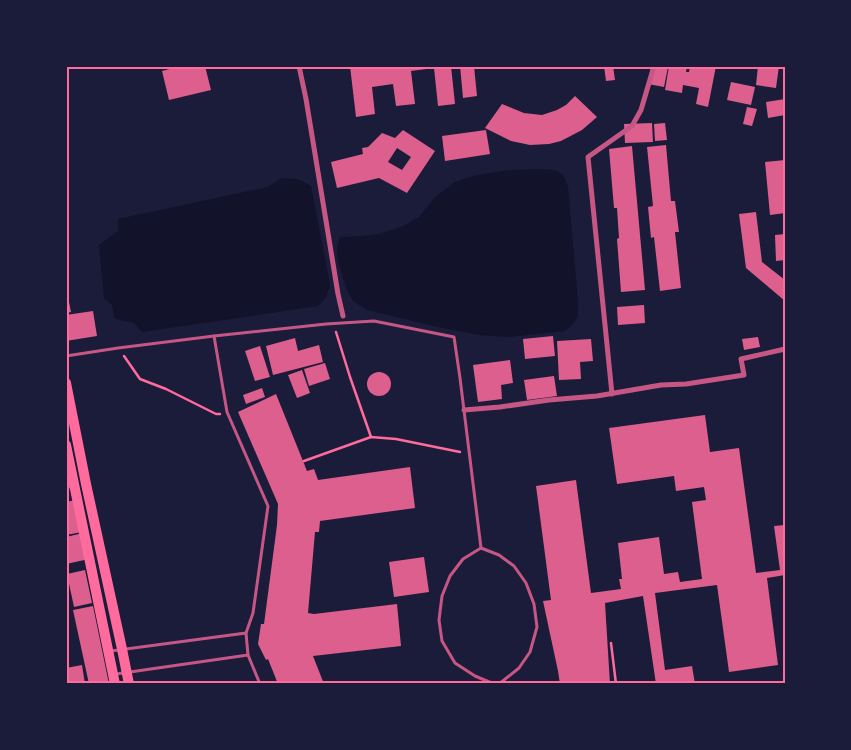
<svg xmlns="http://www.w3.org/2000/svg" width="851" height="750" font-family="'Alegreya Sans',sans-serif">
<rect width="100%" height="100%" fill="#1b1b3a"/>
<!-- water -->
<g fill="#12122b">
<path d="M509,170C519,170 551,168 557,171C564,174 566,181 568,187L578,302V317L573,324L565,331L507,337L479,335L438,327L367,310L353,301L347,290L338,262L337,248L340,237L363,236L379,234L401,227L419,217L434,198L455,182L477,175Z"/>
<path d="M282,178L298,179L311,186L330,284L326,298L318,306L142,332L134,323L115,319L112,305L104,298L99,245L118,231V219L268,187Z"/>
</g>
<!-- building -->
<g fill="#dd5f8e" fill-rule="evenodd">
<path d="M181,66H205L211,90L169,100L162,71Z"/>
<path d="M350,66H451L455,104L438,106L434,68L411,71L415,104L396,106L393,84L372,87L375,114L356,117Z"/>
<path d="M460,66H474L477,96L463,98Z"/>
<path d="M604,66H613L615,80L606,81Z"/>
<path d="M651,66L668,67L664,87L648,84Z"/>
<path d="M669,66H687L686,72H689L690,66H716L708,107L696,104L699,88L683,85L682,93L665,90Z"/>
<path d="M758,66H779L776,88L756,85Z"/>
<path d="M731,82L755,87L751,105L727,100Z"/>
<path d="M575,96L597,117L582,130L561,141L549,144L530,145L511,141L485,128L502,104L524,113L542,115L557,110L566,105Z"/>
<path d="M785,99V115L768,118L766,102Z"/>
<path d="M747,107L757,109L752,126L743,124Z"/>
<path d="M652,123L653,142L625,143L624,124Z"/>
<path d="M665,123L667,140L655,141L654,124Z"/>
<path d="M403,130L435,151L407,193L379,178L337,188L331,162L363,154L362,148L368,147L382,133L395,138ZM397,148L411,157L402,170L388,162Z"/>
<path d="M486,130L490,154L445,161L442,136Z"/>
<path d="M666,145L671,201H675L679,232H675L681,288L660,291L654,237L651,238L648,207L653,206L647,147Z"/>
<path d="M632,146L645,290L621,292L617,239L619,238L617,208H614L609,149Z"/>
<path d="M785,160V213L770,215L765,162Z"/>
<path d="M756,212L762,262L785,280V301L746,268L739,214Z"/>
<path d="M785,234V260L776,261L775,235Z"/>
<path d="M66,292H67L71,312L66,313Z"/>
<path d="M644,305L645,323L618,325L617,307Z"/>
<path d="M93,311L97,336L66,341V315Z"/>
<path d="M553,336L555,356L525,359L523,339Z"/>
<path d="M758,337L760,347L744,350L742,339Z"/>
<path d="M295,338L298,351L319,345L323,362L273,375L266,346Z"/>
<path d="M591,339L593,361L580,362L581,379L559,380L557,341Z"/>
<path d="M260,346L270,377L255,381L245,351Z"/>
<path d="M510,360L513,383L501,385L502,399L478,402L473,365Z"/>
<path d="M325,363L330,379L309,386L304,369Z"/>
<path d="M302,370L310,393L297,398L288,375Z"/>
<circle cx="379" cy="384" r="12"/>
<path d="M554,376L557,396L527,400L524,380Z"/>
<path d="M262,388L265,397L246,404L243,395Z"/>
<path d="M276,394L307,471L314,469L318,480L410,467L415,508L320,521L319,532H315L308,613L314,614L397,604L401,646L313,656L324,684H278L268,659L266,660L258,644L261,624H264L277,525L278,504L238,412Z"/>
<path d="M705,415L710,452L739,448L756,573L780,570L774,526L785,525V575L767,578L778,665L729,672L717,585L655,593L665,670L692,666L695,684H656L643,596L605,603L610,684H560L558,671L543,601L551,600L536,486L576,480L591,593L621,589L619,579H622L618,543L659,537L664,574L678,572L680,582L702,579L692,502L706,500L704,487L676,491L674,476L617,484L609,428Z"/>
<path d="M76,500L82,532L66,535V502Z"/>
<path d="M83,533L89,559L66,564V537Z"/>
<path d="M424,557L429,592L394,597L389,562Z"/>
<path d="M85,570L92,603L74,607L67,574Z"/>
<path d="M93,606L109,684H89L73,610Z"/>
<path d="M82,665L85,684H66V668Z"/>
</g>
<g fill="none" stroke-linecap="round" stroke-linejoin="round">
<!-- path -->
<g stroke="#ff6b9d" stroke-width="2.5">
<path d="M336,332L350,377L371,437"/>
<path d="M124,356L140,379L166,389L216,414H220"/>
<path d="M304,461L371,437L396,439L460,452"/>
<path d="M611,643L616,684"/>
</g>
<!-- service -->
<g stroke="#c65784" stroke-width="3">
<path d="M66,356L118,348L214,336L326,324L374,321L454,337L460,378L481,548"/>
<path d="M246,633L248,655"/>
<path d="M111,651L246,633L253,613L268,506L227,412L214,336"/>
<path d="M116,674L248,655L260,684"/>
<path d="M494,684L475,676L455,663L442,641L439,620L442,596L450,576L463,559L481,548L499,555L514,566L526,583L534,604L537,627L530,652L519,668L499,684"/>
</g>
<!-- minor -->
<g stroke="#c65784" stroke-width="5">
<path d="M299,66L306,99L338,294L343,316"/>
<path d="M612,394L588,157L632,126L641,110L654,66"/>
<path d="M464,410L500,407L549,400L597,396L661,385L686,384L744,375L741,359L785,349"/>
<path d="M66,487L74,484"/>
</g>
<!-- trunk -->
<g stroke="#ff6b9d" stroke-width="10">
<path d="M66,383L86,484L122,649L129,684"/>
<path d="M66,445L115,684"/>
</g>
</g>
<!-- border -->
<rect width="851" height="750" fill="none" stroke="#1b1b3a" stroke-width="135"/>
<rect x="68" y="68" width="716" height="614" fill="none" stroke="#ff6b9d" stroke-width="2"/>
</svg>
